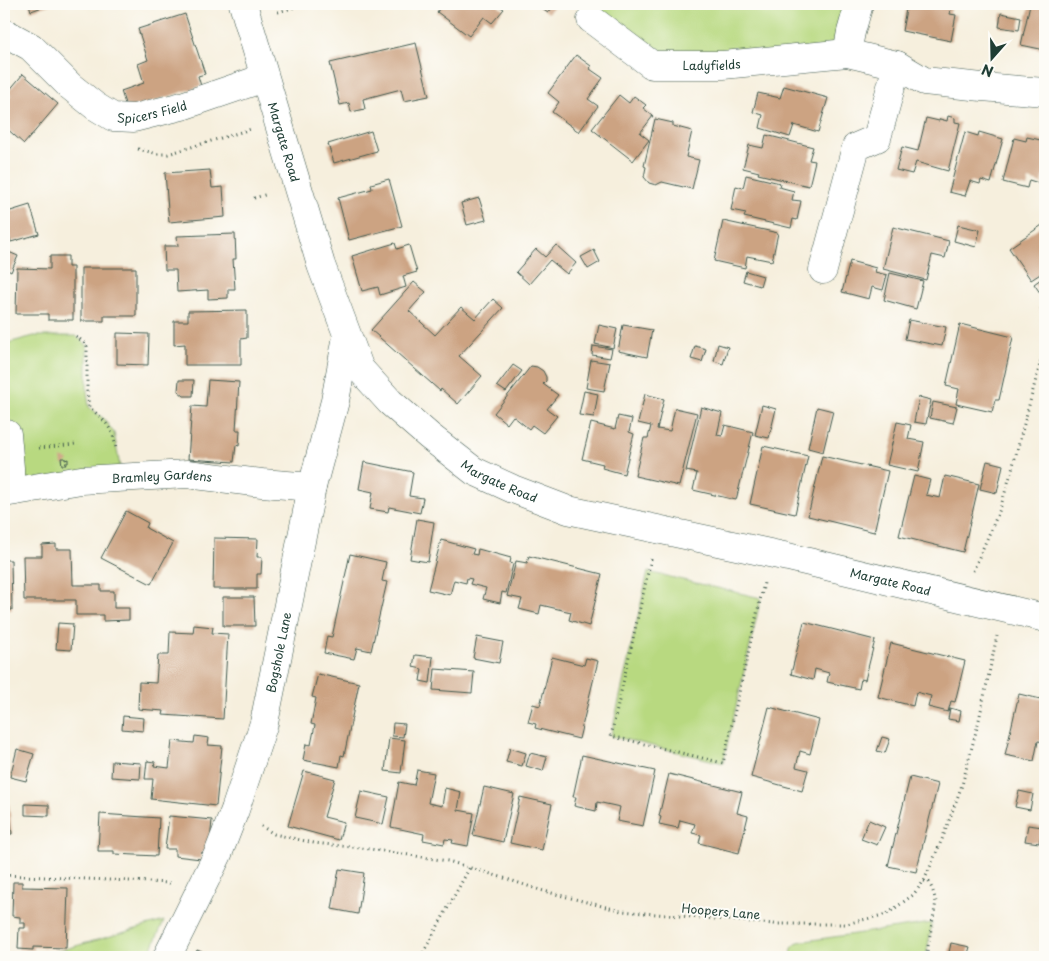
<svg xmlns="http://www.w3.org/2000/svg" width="1049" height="961" font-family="'Playpen Sans',sans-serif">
<rect width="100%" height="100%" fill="#fdfcf7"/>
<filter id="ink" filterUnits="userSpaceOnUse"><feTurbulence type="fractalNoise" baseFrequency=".02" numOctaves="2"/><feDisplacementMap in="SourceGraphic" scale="10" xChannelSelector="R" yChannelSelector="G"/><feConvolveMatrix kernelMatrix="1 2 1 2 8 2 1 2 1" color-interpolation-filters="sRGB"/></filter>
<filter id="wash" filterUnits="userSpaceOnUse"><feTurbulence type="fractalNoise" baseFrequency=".0096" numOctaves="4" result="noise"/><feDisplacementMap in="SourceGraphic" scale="20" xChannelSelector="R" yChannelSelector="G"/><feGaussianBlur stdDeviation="1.12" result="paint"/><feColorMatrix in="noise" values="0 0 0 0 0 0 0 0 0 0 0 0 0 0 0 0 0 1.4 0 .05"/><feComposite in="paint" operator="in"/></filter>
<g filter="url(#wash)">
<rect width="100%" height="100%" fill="#f6efdd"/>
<g fill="#b8d980" stroke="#6c8b5a">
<path d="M575,4H859L847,53L652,65L591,19Z"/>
<path d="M34,336H76L87,345V391L89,407L104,419L114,433L122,478L22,480L7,434L4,415V344Z"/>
<path d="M648,572L761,598L723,763L611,736Z"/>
<path d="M164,921L148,957H37Z"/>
<path d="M932,923L926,957H791L792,948L798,942Z"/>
</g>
<g id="blocks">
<g fill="#cca382">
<path d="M29,4H51L31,11Z"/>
<path d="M152,4H167L152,8Z"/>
<path d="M443,4H496L504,9L492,23L484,17L469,36L437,12Z"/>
<path d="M541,4H556L548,13L539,7Z"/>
<path d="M907,4H952L950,14L956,15L951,41L902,31Z"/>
<path d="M1030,4H1045V50L1021,45Z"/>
<path d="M1001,13L1021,17L1019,30L999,27Z"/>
<path d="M185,14L205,74L198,76L201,86L127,110L121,91L144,83L138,64L148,60L138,29Z"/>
<path d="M416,43L429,96L404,101L401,89L363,99L365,109L351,112L349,103L340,105L330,63Z"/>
<path d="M576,55L591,66L590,69L603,78L588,99L598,106L579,132L552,112L559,102L548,93Z"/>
<path d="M23,74L58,104L24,144L4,126V104L11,95L8,92Z"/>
<path d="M784,86L828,98L818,132L794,125L790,137L760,128L763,115L753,112L758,93L780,98Z"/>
<path d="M619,95L629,103L634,96L646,105L643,108L653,116L640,133L649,140L633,161L592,129Z"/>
<path d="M948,116L955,118V122L960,123L948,171L916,162L912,174L896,170L902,147L918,151L926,118L939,121L940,119L947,121Z"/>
<path d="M655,119L673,123V126L692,131L686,157L699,160L692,189L662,182L656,185L649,183L644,177L646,167L644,166Z"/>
<path d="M371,131L377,151L334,163L328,144Z"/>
<path d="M965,132L978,136L979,132L1003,139L991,183L981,180L980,184L970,181L965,196L949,192Z"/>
<path d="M766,135L813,147L809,160L815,161L809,186L758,174L759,172L743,168L749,145L763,148Z"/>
<path d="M1027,137L1045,141V172L1042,184L1029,180L1027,188L1003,182L1014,138L1026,141Z"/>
<path d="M210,170L212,188L223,187L225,217L169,222L165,173Z"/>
<path d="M746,175L780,183L779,187L794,191L792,200L801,201L797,220L793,219L791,228L744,217L746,213L731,210L736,186L743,188Z"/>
<path d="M389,179L402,226L349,240L338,198L372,189L371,184Z"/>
<path d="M479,198L486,220L467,225L461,203Z"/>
<path d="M30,205L39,234L11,242L4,219V213Z"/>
<path d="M723,221L778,233L772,261L747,256L745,268L714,261Z"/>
<path d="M1045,223V271L1031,280L1009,248Z"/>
<path d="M958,225L980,230L976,247L954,241Z"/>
<path d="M893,227L949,241L945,258L932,255L926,280L883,269Z"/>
<path d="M235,234L236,259H233L235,289H228V298L208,299V290L177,292L176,270H165L164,246H178L177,236Z"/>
<path d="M395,243L397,249L409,245L417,272L403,276L406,287L380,295L378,287L362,291L352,256Z"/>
<path d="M556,245L576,263L567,274L550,260L529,284L516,272L536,249L545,257Z"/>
<path d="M4,250L18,256L11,272L4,268Z"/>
<path d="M594,250L600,262L588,269L581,257Z"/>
<path d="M50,256H68V267H73V320H48V314H16L17,268L50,269Z"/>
<path d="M850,261L876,268L875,272L887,275L883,290L872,287L869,299L842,292Z"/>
<path d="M81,268H136V316H104V321H81Z"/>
<path d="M746,271L763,276L760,286L743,281Z"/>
<path d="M890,273L923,281L916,309L884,300Z"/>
<path d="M1045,276V300L1034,284Z"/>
<path d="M414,282L426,292L409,311L435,335L461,307L475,319L493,299L503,308L459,356L482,376L458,404L441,389L440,391L371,330Z"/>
<path d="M1045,304V316L1040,308Z"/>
<path d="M247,310V338L241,339V365H185V344L174,345V321H188V311Z"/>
<path d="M909,320L946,327L942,346L905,339Z"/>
<path d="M960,324L1013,337L999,400H995L992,412L956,404L959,389L946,386Z"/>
<path d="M599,325L617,329L613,348L595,344Z"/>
<path d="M623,325L652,330L647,357L618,351Z"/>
<path d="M117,333L149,334L148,365L117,364Z"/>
<path d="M718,344L728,347L723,364L714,361Z"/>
<path d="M593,346L612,349L610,358L592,355Z"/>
<path d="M695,346L706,349L702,362L691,359Z"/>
<path d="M591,360L610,363L604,391L586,388Z"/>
<path d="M513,365L522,371L506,392L497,386Z"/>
<path d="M531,366L537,367L543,371L546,377V381L543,384L558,395L547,409L557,416L543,433L532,425L529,429L513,416L507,424L494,413Z"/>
<path d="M179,380H194L193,396H184L178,391Z"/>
<path d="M208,380L239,382L236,430H240L239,446L236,445L234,462L188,459L192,406L206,407Z"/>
<path d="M584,391L598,394L594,417L579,415Z"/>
<path d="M645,394L664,399L657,429L670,431L675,408L697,413L679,486L635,476L644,438H648L651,426L638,423Z"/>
<path d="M919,397L931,400L926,424L914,422Z"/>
<path d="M933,402L957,407L953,423L930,418Z"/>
<path d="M762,405L776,409L769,438L755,435Z"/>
<path d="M701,407L722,413L717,435L722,436L725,425L753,432L736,500L693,490L697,473L686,471Z"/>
<path d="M817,407L833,411L823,452L808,448Z"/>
<path d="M618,416L632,419L629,432L634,434L624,474L602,468L603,464L582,459L591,423L615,429Z"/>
<path d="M897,422L911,425L908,439L924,442L918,472L887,465Z"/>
<path d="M763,446L808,456L795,514L750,504Z"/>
<path d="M822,456L888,471L874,532L808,516Z"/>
<path d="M61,458H65V460L68,459V463H65L66,465H62Z"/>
<path d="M987,461L1003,465L997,493L980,489Z"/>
<path d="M364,462L413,472L409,496L423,498L420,513L389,507L388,512L370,509L373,492L359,489Z"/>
<path d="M914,476L930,480L926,495L940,498L945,476L979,484L963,552L899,536Z"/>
<path d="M126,511L148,523L146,528L173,543L151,584L101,558Z"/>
<path d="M417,519L434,522L428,562L410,559Z"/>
<path d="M214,538L258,539L257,557H262L261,574H257V589H213Z"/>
<path d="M441,540L474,549L472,554L477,555L478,549L511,558L510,563L513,564L506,593L502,592L500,603L483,599L486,588L470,584L472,579L467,578L466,583L454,580L450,595L428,590Z"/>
<path d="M56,544V549H72L73,585H101V591H114V608H129V620L103,621V615H76V600H24L23,556H42V545Z"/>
<path d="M350,554L386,562L382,581L387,582L371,651L357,648L354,659L324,653L327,636L332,637Z"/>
<path d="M529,556L602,574L589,626L569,620L571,612L541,605L539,614L519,609L522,599L507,596L516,561L527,563Z"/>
<path d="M4,560H11L12,610H4Z"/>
<path d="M223,597H254L255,626H223Z"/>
<path d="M804,622L875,640L865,680L861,679L859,689L827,682L829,673L815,669L813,680L791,674Z"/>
<path d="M58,623L73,624L71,650L56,649Z"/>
<path d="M194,625L213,627L212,633L228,634L223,719L163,715L164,711L138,709L139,682L156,683L158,655H169L170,632L193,633Z"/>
<path d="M477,637L503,642L499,663L473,658Z"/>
<path d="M891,643L965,661L955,702L951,701L948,712L928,707L931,696L916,692L913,706L878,697Z"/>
<path d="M415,655L433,657L430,683L420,681L422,669L413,667Z"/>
<path d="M552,657L584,665L586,658L598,661L579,739L535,728L536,724L528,722L533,704L540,706Z"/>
<path d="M435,669L474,672L472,693L433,690Z"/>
<path d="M318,674L359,683L344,756L341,755L339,767L303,760L306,744L311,745L315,725L311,724L316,698L312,697Z"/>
<path d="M1019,694L1045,700V742L1038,741L1034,761L1005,755Z"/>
<path d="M769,707L819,720L810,754L800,751L796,767L808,770L802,791L751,777Z"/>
<path d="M950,708L961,711L959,721L948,719Z"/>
<path d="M123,716L144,718L143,731L122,729Z"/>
<path d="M393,723L405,724L403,737L392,736Z"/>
<path d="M195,736L209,738L208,745L222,746L216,806L151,799L153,779H145L147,761L155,762L154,766L169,768L172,741L194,743Z"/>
<path d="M882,737L890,739L885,753L877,751Z"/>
<path d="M389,738L405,740L401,773L385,771Z"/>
<path d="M510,748L526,753L522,766L506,762Z"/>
<path d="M17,749L34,754L26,781L10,777Z"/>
<path d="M530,753L547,757L543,771L526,766Z"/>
<path d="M582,755L655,771L643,826L617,821L620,807L597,802L596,811L574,806L576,797H573Z"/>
<path d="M112,761L141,763L140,779L111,777Z"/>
<path d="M417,770L434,773L428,803L442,806L445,788L461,792L458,810L474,813L468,846L452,843L453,840L445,839L444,844L423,840L424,834L391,827L399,782L414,785Z"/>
<path d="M304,771L335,779L324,817L344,822L339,840L288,826Z"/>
<path d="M669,774L742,792L737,813L748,816L739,853L699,843L701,835L692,833L695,824L680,820L678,828L659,824L661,817L659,816Z"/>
<path d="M910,777L938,784L916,872L888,866Z"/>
<path d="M484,787L514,794L503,842L473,835Z"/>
<path d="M361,791L389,797L383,824L355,818Z"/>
<path d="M1019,791L1033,794L1030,810L1015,807Z"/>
<path d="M520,797L552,804L542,850L510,843Z"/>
<path d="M4,804H9L12,834H4Z"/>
<path d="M25,804L49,805V816L25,815Z"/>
<path d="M100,814L159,818L157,856L114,854V851H98Z"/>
<path d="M169,816L212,820L209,852H202L201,859L175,856V849H165Z"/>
<path d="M869,820L885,827L877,845L861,839Z"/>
<path d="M1028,825L1043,827L1039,843L1025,841Z"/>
<path d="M339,869L364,873L358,914L332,909Z"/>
<path d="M13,882H22V887L68,888L66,948L33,947V950L18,949L19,928H25V923H20V917L12,916Z"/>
<path d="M951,943L970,947L967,957H948Z"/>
<path d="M197,950L214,957H195Z"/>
</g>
</g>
</g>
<g filter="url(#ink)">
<use href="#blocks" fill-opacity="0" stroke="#3f584d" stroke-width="1"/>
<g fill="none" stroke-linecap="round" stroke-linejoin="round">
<defs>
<g id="minor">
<path id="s1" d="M243,4L321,265L360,369L390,402L429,436L474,471L513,489L568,510L788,557L1045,618"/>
<path id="s2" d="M591,19L652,65H723L847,53L897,65L924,81L982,87L1045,92"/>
<path id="s3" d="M4,34L9,35L31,47L70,86L95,106L113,117L134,118L182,106L264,78"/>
<path d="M847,53L851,32L859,4"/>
<path d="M823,270L856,147L877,138L897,65"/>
<path d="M7,434L10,468V491"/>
<path id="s4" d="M4,493L81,480L187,474L262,483L312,487"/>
<path id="s5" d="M167,957L218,854L235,810L264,723L312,487L335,401L347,336"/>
</g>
</defs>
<use href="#minor" stroke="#3f584d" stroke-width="29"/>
<g stroke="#3f584d" stroke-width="3" stroke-dasharray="1 4" stroke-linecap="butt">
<path d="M278,12L306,4"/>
<path d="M138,149L158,154H168L251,129"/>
<path d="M254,198L268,194"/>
<path d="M76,336L87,345V391L89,407C105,421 112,426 116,448"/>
<path d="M39,448L76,444"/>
<path d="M651,559L611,736L723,763L764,583"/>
<path d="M973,571L1000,509L1011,473L1044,349"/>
<path d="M261,826L274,834L314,843L370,849L448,861L504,878L540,890L621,911L774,924H846L887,914L913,895L924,881L943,837L962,785L979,720L997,636"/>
<path d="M4,875L170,883"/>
<path d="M924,881L929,882L933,891L936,902L926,957"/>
<path d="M421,957L470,867"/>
</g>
<use href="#minor" stroke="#fff" stroke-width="28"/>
</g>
</g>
<g text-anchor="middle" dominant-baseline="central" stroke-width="4" stroke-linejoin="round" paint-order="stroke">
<g font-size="12" fill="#1f3d34" stroke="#fdfcf7">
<text stroke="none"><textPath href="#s2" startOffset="136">Ladyfields</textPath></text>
<text stroke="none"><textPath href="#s3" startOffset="178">Spicers Field</textPath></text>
<text stroke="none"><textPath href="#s1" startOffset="144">Margate Road</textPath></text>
<text stroke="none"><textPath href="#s4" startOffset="159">Bramley Gardens</textPath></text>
<text stroke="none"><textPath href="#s1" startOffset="564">Margate Road</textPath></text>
<text stroke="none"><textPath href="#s1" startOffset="969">Margate Road</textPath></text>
<text stroke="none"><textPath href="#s5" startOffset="326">Bogshole Lane</textPath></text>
<text transform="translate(721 911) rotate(5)">Hoopers Lane</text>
</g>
</g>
<rect width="1049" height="961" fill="none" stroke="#fdfcf7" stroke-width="20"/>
<g transform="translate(992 58) rotate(200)" stroke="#fdfcf7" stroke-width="4" paint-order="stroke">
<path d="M0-4L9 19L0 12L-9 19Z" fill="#1f3d34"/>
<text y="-8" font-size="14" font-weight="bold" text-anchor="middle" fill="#1f3d34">N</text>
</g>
</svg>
